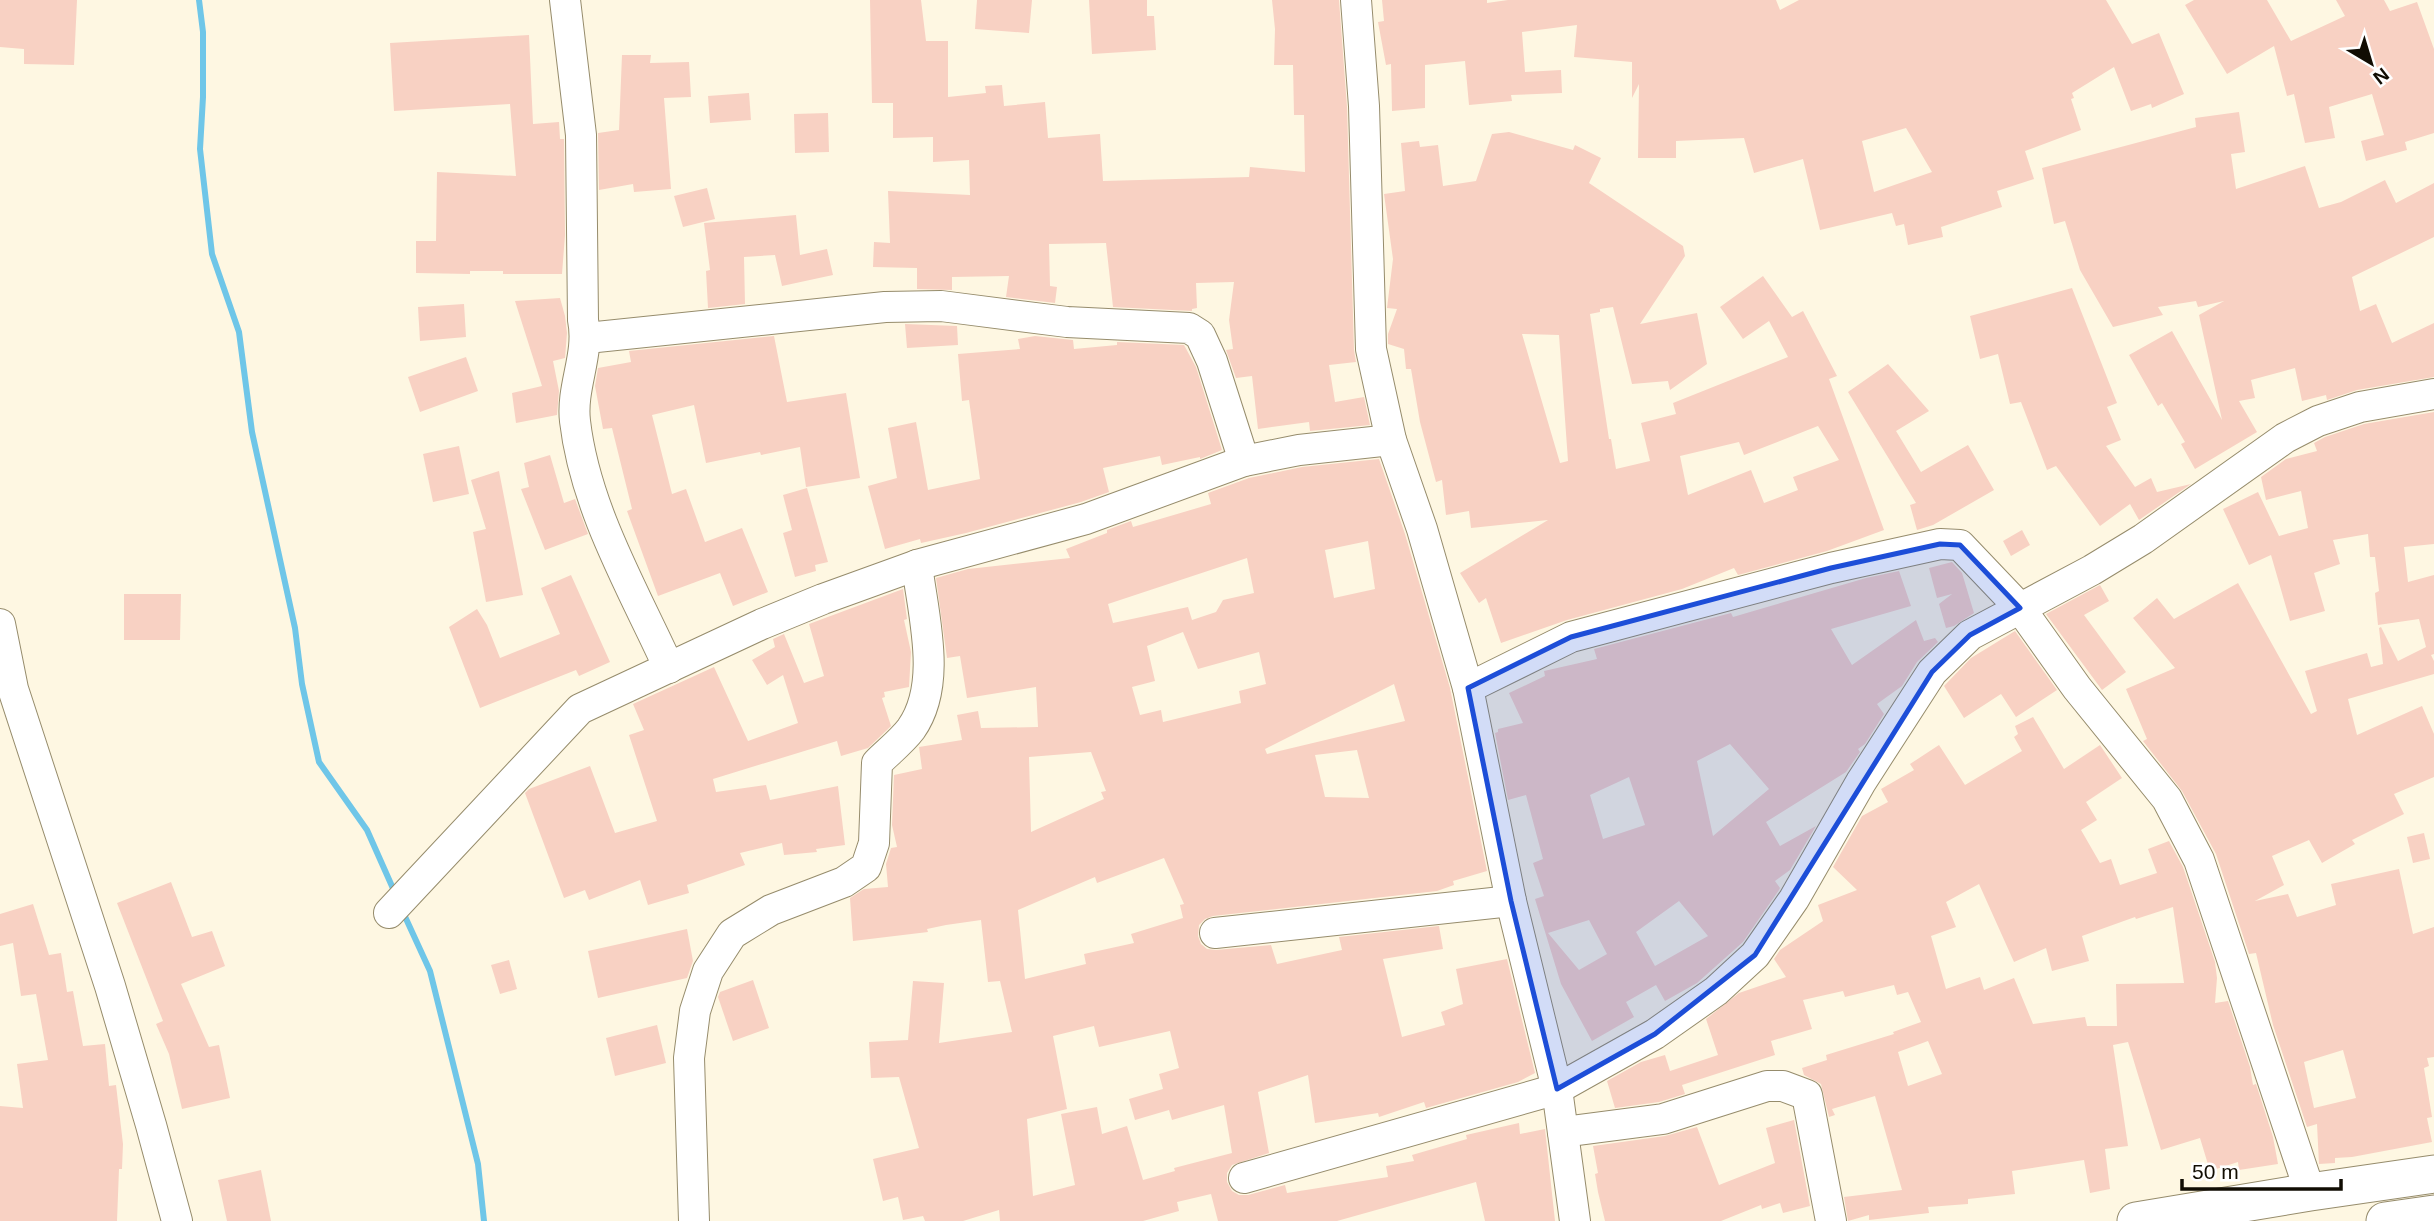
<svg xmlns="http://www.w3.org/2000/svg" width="2434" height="1221" font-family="Arial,sans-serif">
<rect width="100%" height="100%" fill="#fef7e2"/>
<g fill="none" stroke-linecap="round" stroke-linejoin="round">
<g stroke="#6fc6e8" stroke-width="6">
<path d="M199,0L203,32V97L200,149L212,254L239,332L252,432L295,628L302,684L319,762L367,830L395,893"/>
<path d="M402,910L430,971L478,1164L484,1221"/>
</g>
</g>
<g fill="#f8d1c3" fill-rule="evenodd">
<path d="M0,0H77L74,65L24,64V49L0,47Z"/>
<path d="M870,0H921L926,41H948V97L986,93L985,86L1002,85L1004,106L1045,102L1048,138L1100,134L1103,181L1249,177L1250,167L1305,172L1304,115H1294L1293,65H1274L1275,29L1272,0H1339L1347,107L1354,350L1356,362L1329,365L1335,402L1364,397L1370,425L1310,431L1309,422L1258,429L1252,376L1236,378L1226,350L1233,349L1229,320L1234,282L1196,283L1197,308L1192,309V311L1113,307L1106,243L1049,244L1050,286L1057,287L1055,303L1006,297L1009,276L952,277V290L917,289V268L873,267L874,242L890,243L888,191L970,195L969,160L933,162V137L893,138V103H872Z"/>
<path d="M977,0H1032L1029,33L975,29Z"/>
<path d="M1089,0H1147V16H1154L1156,50L1092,54Z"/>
<path d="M1382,0H1487V3L1508,0H1776L1780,10L1799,0H2106L2132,44L2159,33L2184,94L2152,108L2151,104L2131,111L2114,67L2072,93L2074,98L2071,99L2081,130L2025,151L2034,179L1997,191L2002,207L1941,227L1943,237L1908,245L1904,224L1896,226L1892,213L1820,230L1803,159L1754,173L1744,138L1676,141V158H1638L1639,84L1632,98V62L1574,57L1577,25L1522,32L1525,72L1561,70L1562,93L1511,95L1512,101L1469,105L1465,61L1425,65V108L1392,111L1391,64L1386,65L1378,22L1384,21ZM1906,128L1932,172L1874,192L1862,141Z"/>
<path d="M2194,0H2267L2291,41L2345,16L2336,0H2384L2390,11L2417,2L2434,49V133L2405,142L2407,150L2366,161L2361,141L2384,135L2372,94L2329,107L2335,138L2305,143L2294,94L2287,96L2274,46L2227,74L2185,5Z"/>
<path d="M529,35L533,124L559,122L560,139H564L565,235L562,274H503V271H470V274L416,273V241H436L437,172L516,176L510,104L394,111L390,43Z"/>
<path d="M622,55H651L650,63L689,62L691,97L664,98L671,189L634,192L633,184L599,190L598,133L619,130Z"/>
<path d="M749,93L751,120L710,123L708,96Z"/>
<path d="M2239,112L2245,152L2231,154L2236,189L2305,166L2319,208L2341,202L2385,180L2396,203L2434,183V237L2352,277L2360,311L2376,304L2392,343L2434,323V377L2357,390L2327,400L2326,395L2302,401L2295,368L2251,380L2255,398L2239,401L2257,432L2195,469L2181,444L2185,442L2162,403L2158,406L2129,355L2172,331L2222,420L2199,315L2224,301L2198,307L2196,301L2158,307L2163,315L2113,327L2080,270L2065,221L2054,224L2042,168L2196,127L2195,118Z"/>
<path d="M828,113L829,152L795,153L794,114Z"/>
<path d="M1509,132L1573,150L1575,145L1601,158L1589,183L1683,246L1685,256L1640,324L1697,313L1707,364L1670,390L1668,381L1632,384L1613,307L1600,309V312L1590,314L1609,439H1611L1616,469L1650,461L1641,423L1676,414L1673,403L1788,357L1769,321L1743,339L1720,307L1763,276L1792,317L1803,311L1837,376L1829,379L1884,530L1827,551L1738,575L1734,568L1682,589L1567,620L1501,643L1486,598L1479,603L1460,573L1548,520L1471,528L1469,511L1446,515L1442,480L1436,482L1420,422L1411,369H1406L1404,349L1388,344V334L1397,309L1387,308L1393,259L1384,194L1405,191L1401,143L1419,141L1420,147L1438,145L1443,186L1476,181L1492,134ZM1522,334L1559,335L1568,461L1560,463ZM1818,426L1839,460L1793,477L1798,490L1764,503L1751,470L1688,495L1680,456L1739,442L1744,455Z"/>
<path d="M707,188L715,219L683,227L674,196Z"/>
<path d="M796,215L800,255L827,249L833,275L782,286L775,255L744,257L745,304L708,308L706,271L710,270L704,223Z"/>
<path d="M2072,288L2117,403L2107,407L2121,440L2106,446L2135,487L2151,478L2157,492L2191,484L2139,520L2130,504L2100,526L2056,466L2047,470L2021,402L2010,404L1998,354L1980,359L1970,316Z"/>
<path d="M560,298L565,316L567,333L565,358L553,361L559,391L557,415L516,423L512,393L542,386L515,301Z"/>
<path d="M464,304L466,337L420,341L418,307Z"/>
<path d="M905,324L957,326L958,345L907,348Z"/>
<path d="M774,336L787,402L846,393L860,478L806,487L800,447L761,455L760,452L706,463L694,405L652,415L672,494L686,489L705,542L742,528L768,592L733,606L720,573L658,596L627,511L632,509L612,428L603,429L595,386L598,368L631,362L629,351Z"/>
<path d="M1035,336L1073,340L1074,349L1117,345V342L1184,345L1196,367L1222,450L1200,459V457L1162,465L1160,456L1103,468L1109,492L1081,502L966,533L921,543L920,539L885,549L868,486L897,478L888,428L916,422L928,490L980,479L969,400L962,401L958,354L1020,349L1018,339Z"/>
<path d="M466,357L478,391L420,412L408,377Z"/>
<path d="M1888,364L1929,411L1896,431L1921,472L1968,445L1994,490L1933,525L1917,530L1910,505L1916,503L1848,392Z"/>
<path d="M2434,412V544L2404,547L2408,582L2434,575V654L2431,655L2434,661V674L2348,699L2357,735L2422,706L2434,734V777L2394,794L2404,814L2352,840L2355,844L2322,863L2309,840L2272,856L2284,885L2255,901L2288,894L2297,917L2336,905L2331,884L2399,869L2413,934L2434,927V1057L2427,1058L2429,1066L2424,1068L2432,1117L2427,1118L2432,1142L2352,1157L2335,1158V1163L2319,1164L2317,1124L2307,1127L2273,1025L2256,953L2249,954L2216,854L2182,791L2143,741L2147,739L2126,689L2175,668L2133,618L2157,598L2174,619L2238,583L2311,714L2317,711L2305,671L2367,653L2371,667L2383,664L2379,628L2381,627L2398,661L2426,647L2419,619L2378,625L2375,593L2379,591L2375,557H2370L2368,534L2333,540L2340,564L2314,573L2325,611L2290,621L2271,555L2249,565L2223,509L2258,492L2279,536L2308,528L2301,491L2266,500L2261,477L2286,459L2317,451L2314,443L2325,437L2364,424ZM2343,1050L2356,1098L2314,1108L2304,1062Z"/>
<path d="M459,446L469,494L433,502L423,454Z"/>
<path d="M550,455L564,503L575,499L588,534L545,550L521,489L529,487L524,463Z"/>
<path d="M1379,459L1405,534L1450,688L1487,871L1453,881L1454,885L1437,891L1213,916L1205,919L1199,925L1198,936L1201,944L1207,949L1216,950L1271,945L1277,964L1342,950L1339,937L1439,926L1443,949L1383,959L1402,1037L1445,1025L1441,1012L1463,1004L1456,969L1507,959L1535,1073L1518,1082L1426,1108L1424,1102L1379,1117L1378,1113L1315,1123L1308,1075L1258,1092L1269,1153L1232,1165L1227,1173V1182L1232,1191L1239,1195H1248L1285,1185L1287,1193L1388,1177L1386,1166L1414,1161L1412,1155L1467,1139L1466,1135L1519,1123L1520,1134L1545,1129L1555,1221H1485L1476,1182L1337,1221H1218L1211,1194L1177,1202L1179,1211L1143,1221H1000L999,1210L963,1221H925L923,1216L903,1220L898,1197L883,1201L873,1159L919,1148L899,1077L871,1078L869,1042L908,1040L913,981L944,983L939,1043L1012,1032L1000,981L988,982L981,920L946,925L927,929L928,932L853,941L850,898L864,889L888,887L886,864L891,848L897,847L892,825L894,775L922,769L919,747L962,740L957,715L978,711L981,728L1038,727L1036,687L967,698L960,656L947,658L936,578L968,569L1070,558L1066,549L1107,533V530L1131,521L1133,527L1211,504L1208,493L1249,478L1302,467ZM1368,541L1375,589L1334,598L1325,550ZM1247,558L1254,593L1223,600L1216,612L1192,620L1188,607L1113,623L1108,604ZM1183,632L1198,669L1259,652L1266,684L1239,691L1241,703L1163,722L1161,710L1140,715L1132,687L1155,681L1147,646ZM1394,684L1405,721L1267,754L1265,749ZM1357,750L1369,798L1325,797L1315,755ZM1091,752L1106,791L1101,792L1104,799L1031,832L1029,757ZM1164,858L1184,904L1180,905L1183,918L1131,934L1134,943L1084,954L1086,964L1025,979L1018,910L1095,877L1097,883ZM1094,1026L1099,1047L1170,1031L1179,1068L1159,1074L1163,1089L1129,1099L1135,1120L1169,1110L1172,1120L1224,1105L1232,1153L1174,1168L1175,1171L1143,1180L1127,1126L1102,1134L1097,1107L1061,1114L1075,1185L1033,1196L1027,1119L1067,1109L1053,1036Z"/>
<path d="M499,471L523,595L486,602L473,532L486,529L471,480Z"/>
<path d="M807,488L828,562L815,565L816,571L795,577L783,533L792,530L783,495Z"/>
<path d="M2022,530L2030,545L2011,556L2003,541Z"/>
<path d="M1952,562L1962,573L1974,613L1954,626L1946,628L1939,604L1952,594L1937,598L1929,568Z"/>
<path d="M1899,571L1911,606L1831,629L1852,665L1916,620L1924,641L1935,638L1938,642L1917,662L1902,686L1877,704L1884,714L1865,744L1858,749L1860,752L1846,772L1766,822L1780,846L1816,826L1790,870L1775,881L1780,888L1779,890L1743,942L1697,983L1665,1001L1656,985L1626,1002L1634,1017L1592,1041L1561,984L1535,899L1544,896L1533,863L1543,859L1526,795L1508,800L1495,733L1498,732V729L1523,723L1509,693L1545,676L1544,671L1597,659L1594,649L1731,613L1733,617L1866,578ZM1730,744L1769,789L1713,836L1697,761ZM1629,777L1645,825L1603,839L1590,795ZM1679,901L1708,936L1655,966L1636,932ZM1589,920L1607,954L1579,970L1548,933Z"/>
<path d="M571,575L610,662L579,676L576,670L480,708L449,627L477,609L487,625L500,658L560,634L541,588Z"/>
<path d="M2100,585L2109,601L2084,615L2126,672L2102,690L2046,614Z"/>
<path d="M903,589L907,619L904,620L911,652L909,687L884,692L885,697L882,698L891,726L887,730L868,748L841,756L837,741L713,779L716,792L766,785L770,800L838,786L845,845L816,849L817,852L784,855L782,843L740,853L745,865L687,885L689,893L648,905L640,880L589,900L585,890L564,898L525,793L529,789L590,766L615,833L657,821L629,735L644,730L633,704L714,667L748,741L798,723L783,675L767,685L752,660L775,647L773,639L784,634L804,683L824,676L809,624Z"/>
<path d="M124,594H181L180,640H124Z"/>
<path d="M2015,631L2057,690L2016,717L2001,694L1964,718L1944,686L1971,658Z"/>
<path d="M2033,717L2064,769L2100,745L2122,778L2086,802L2097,820L2081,830L2100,863L2111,859L2120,885L2157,873L2148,849L2169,841L2183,867L2215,962L2217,978L2215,1003L2228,1001L2250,1067L2253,1085L2256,1084L2273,1137L2278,1164L2239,1170L2238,1162L2210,1171L2200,1138L2161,1150L2128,1042L2113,1045L2128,1146L2105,1149L2110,1189L2090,1193L2084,1160L2012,1171L2015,1194L1968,1199V1204L1928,1207L1929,1213L1869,1220V1215L1848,1221L1844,1197L1902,1190L1875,1096L1832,1109L1835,1115L1829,1117L1821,1084L1804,1075L1802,1068L1827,1060L1826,1055L1894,1034L1893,1032L1921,1022L1908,992L1897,995L1894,985L1845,997L1843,991L1803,1000L1812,1029L1771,1041L1775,1055L1682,1085L1685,1094L1659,1102L1615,1108L1607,1081L1641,1062L1665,1055L1670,1071L1718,1055L1706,1019L1739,993L1786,977L1774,959L1780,950L1823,921L1818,905L1857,890L1833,867L1862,816L1888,802L1881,789L1914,770L1910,764L1939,745L1965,785L2022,751L2014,737L2018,734L2015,726ZM1979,884L2014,962L2046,948L2052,971L2089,961L2082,936L2135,917L2136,919L2173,907L2184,983L2116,984L2117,1026H2087L2085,1017L2033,1024L2014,978L1984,990L1980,977L1946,989L1931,936L1956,927L1946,902ZM1928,1041L1942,1074L1908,1086L1898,1052Z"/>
<path d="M2424,833L2430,859L2413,863L2407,837Z"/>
<path d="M171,882L192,937L212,931L225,966L181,984L209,1047L219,1045L230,1098L182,1109L169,1054L156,1024L163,1021L117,903Z"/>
<path d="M33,904L49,955L61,953L67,992L73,991L83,1046L105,1044L109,1086L116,1085L123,1144L122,1169H119L117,1221H0V1106L23,1108L17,1064L48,1060L36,994L21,996L13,943L0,946V914Z"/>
<path d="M687,929L693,961L687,978L598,998L588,951Z"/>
<path d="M509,960L517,989L500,994L491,965Z"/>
<path d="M753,980L769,1028L733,1041L718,997L720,992Z"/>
<path d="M657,1025L666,1063L615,1076L606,1038Z"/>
<path d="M1794,1120L1810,1206L1783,1213L1780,1203L1762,1209L1761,1205L1721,1221H1605L1598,1192L1595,1174L1598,1173L1593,1146L1665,1136L1697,1127L1719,1185L1775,1163L1766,1128Z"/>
<path d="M261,1170L271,1221H227L218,1180Z"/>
</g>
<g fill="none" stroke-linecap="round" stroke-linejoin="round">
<defs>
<g id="minor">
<path d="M565,0L581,135L583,320C590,354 571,387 575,421C585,508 633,589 669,668"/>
<path d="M1356,0L1364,106L1371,349L1391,440L1422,529L1468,688L1511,901L1557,1089L1575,1221"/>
<path d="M587,338L885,307L941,306L1067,322L1189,328L1200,335L1212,361L1244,461"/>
<path d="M0,624L13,689L110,986L151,1125L177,1221"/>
<path d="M1468,688L1571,637L1831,568L1940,544L1960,545L2020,608L2077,688L2167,799L2199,860L2310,1192"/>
<path d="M389,913L580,709L762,624L823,599L917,565L1086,519L1244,461L1299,450L1391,440"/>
<path d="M1215,933L1511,901"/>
<path d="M1563,1132L1663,1119L1767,1086H1783L1807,1095L1831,1221"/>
<path d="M1244,1178L1557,1089L1655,1034L1716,991L1755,955L1794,899L1861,782L1932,672L1970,635L2092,570L2143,539L2285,438L2318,421L2360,407L2434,394"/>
<path d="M694,1221L689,1058L695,1011L708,971L732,934L771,910L844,882L866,867L874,843L877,763C888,752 902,741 911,729C943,684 923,615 917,565"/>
</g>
<g id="major">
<path d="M2136,1221L2310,1192L2434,1174"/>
<path d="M2385,1221L2434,1214"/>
</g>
</defs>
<use href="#minor" stroke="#968c6c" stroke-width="32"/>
<use href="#major" stroke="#968c6c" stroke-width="39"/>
<use href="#minor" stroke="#fff" stroke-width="30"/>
<use href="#major" stroke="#fff" stroke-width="37"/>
</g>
<path fill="#1d4ed8" fill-opacity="0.2" stroke="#1d4ed8" stroke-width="5" stroke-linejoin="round" d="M1940,544L1960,545L2020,608L1970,635L1932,672L1755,955L1655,1034L1557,1089L1511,901L1468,688L1571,637L1831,568Z"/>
<g transform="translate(2371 63) rotate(142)" stroke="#ffffff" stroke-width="5" paint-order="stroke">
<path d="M0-5L12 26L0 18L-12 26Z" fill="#110d03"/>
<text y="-10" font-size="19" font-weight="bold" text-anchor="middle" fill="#110d03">N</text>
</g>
<path d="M2182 1179v10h159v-10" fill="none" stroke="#110d03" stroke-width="3.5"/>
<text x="2192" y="1179" font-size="21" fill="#110d03" stroke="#ffffff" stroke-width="5" paint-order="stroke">50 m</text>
</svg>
